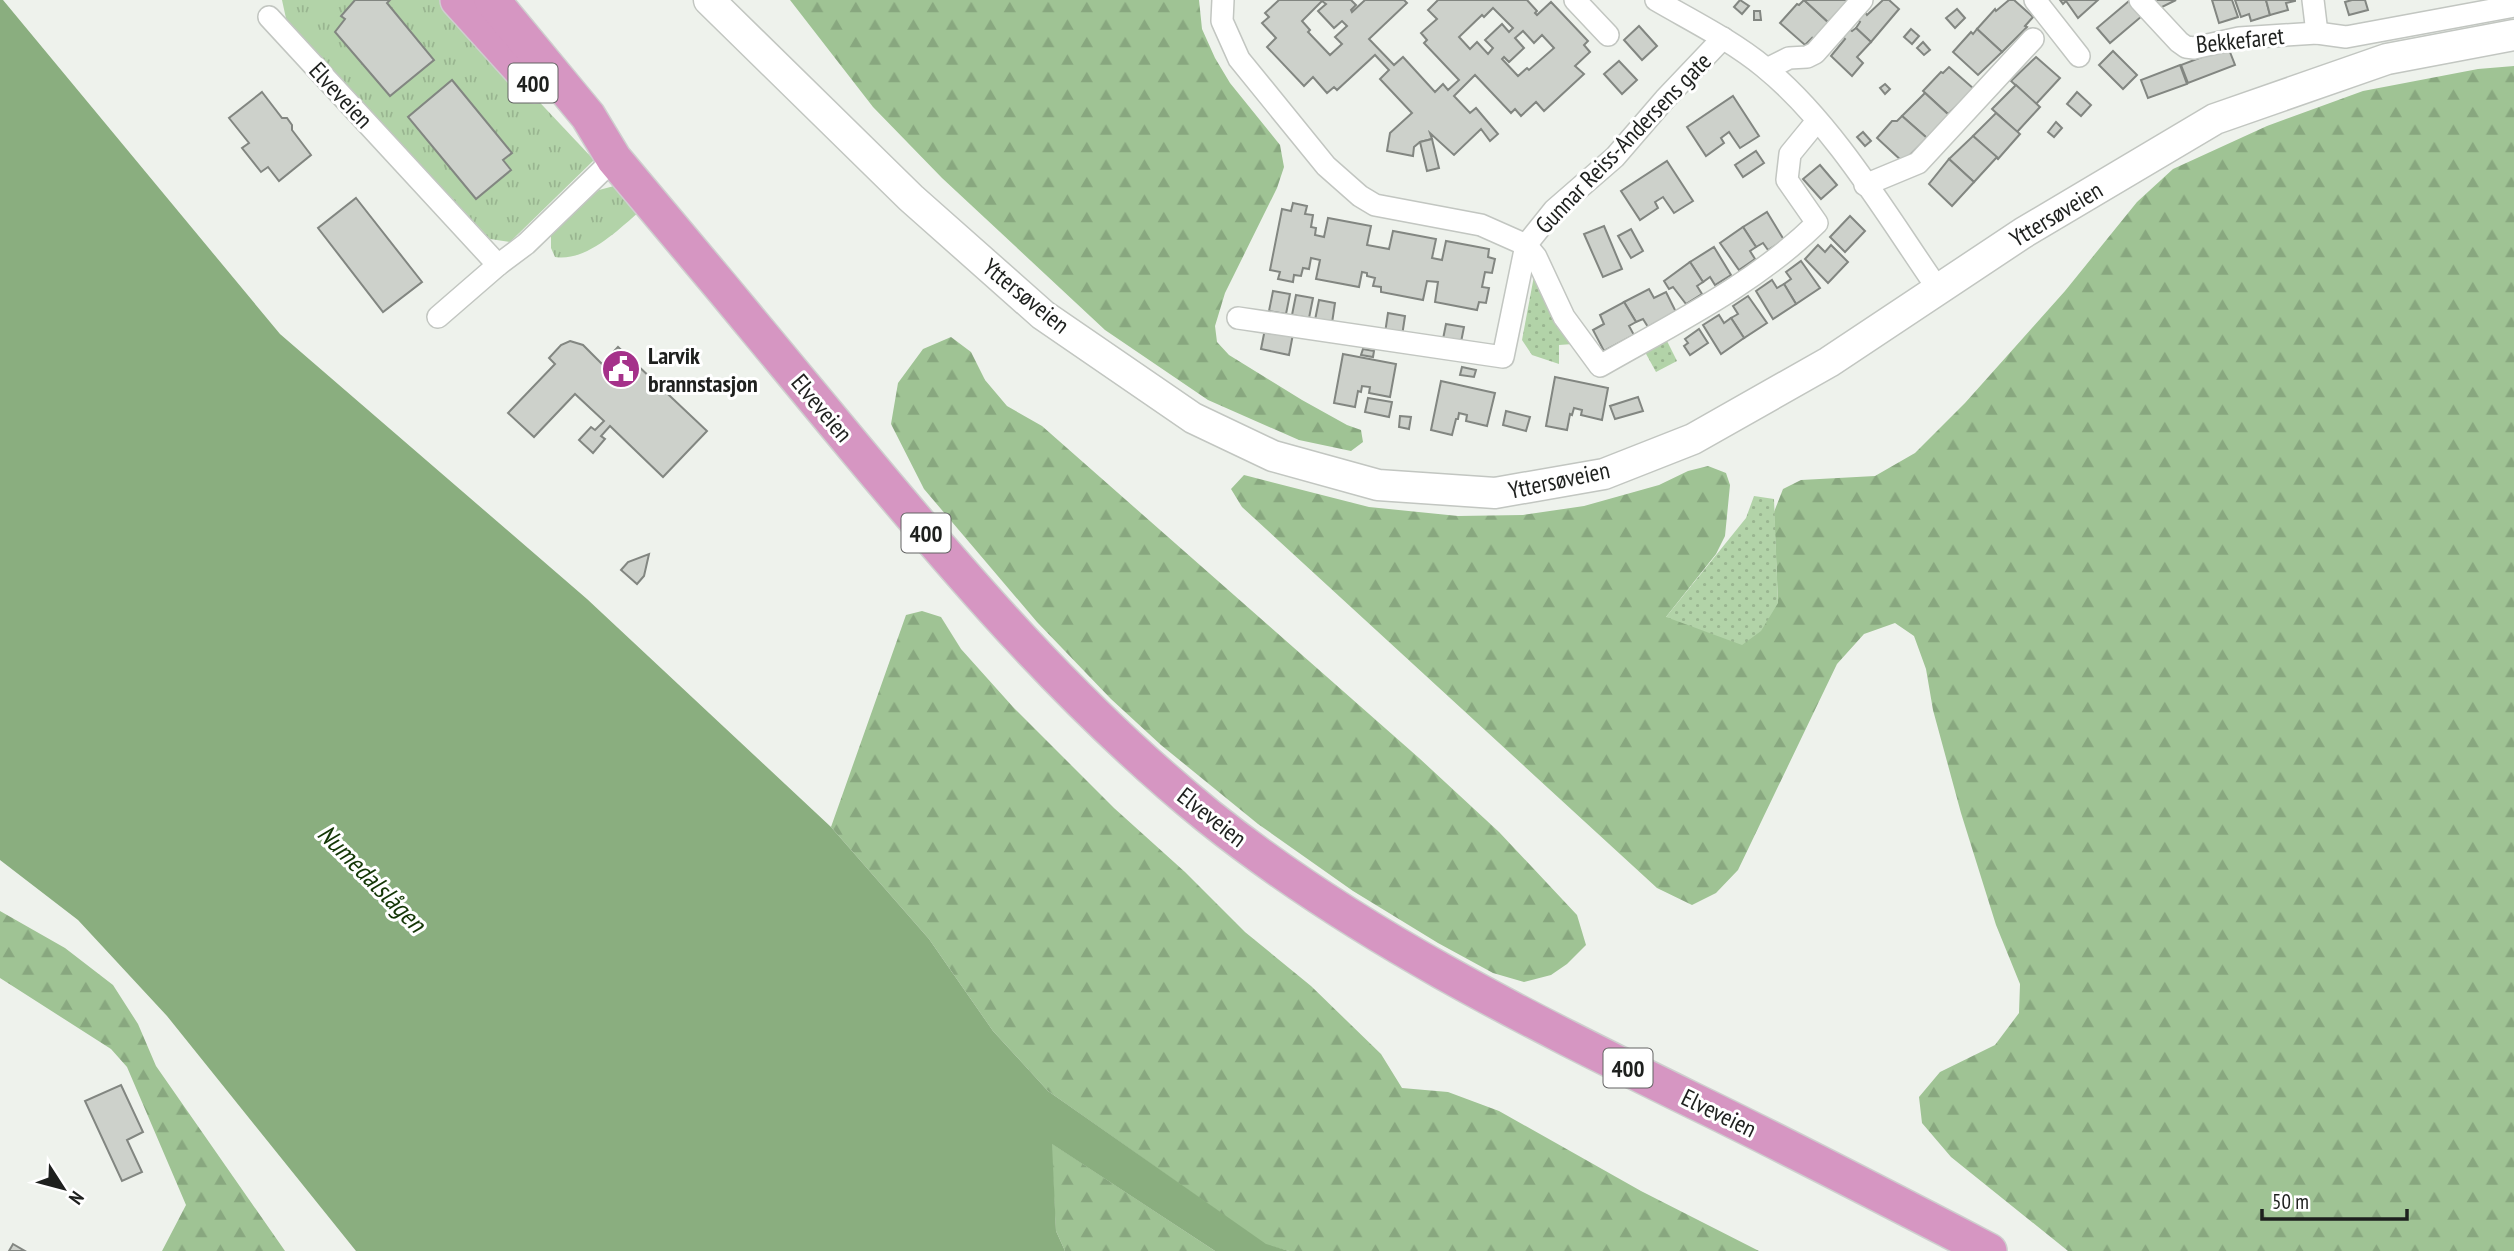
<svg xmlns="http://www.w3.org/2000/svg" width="2514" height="1251" font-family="'PT Sans Narrow',sans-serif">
<defs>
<pattern id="grass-tufts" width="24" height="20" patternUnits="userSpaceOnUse" patternTransform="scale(1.75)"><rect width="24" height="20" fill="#b2d3a8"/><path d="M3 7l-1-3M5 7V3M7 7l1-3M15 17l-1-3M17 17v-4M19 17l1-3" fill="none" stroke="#99b590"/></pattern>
<pattern id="forest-firs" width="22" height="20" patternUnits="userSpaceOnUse" patternTransform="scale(1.75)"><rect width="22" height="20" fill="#9fc394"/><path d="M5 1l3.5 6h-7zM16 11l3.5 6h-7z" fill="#88a77f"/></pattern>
<pattern id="park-dots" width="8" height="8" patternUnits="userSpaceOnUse" patternTransform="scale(1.75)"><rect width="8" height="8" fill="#b2d3a8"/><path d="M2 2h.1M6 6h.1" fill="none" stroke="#99b590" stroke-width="1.8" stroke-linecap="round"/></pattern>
</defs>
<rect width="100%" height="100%" fill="#eef2ec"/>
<g fill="url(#grass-tufts)">
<path d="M282,0H443L594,160L510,242L490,239L287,23Z"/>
<path d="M614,186L639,212C618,230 586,262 555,257L551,248V231L599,190Z"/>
</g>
<g fill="url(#forest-firs)">
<path d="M790,0H1199L1202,29L1215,58L1230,83L1280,145L1284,167L1277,188L1225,293L1215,326L1217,342L1229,355L1302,400L1347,425L1361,430L1363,442L1351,451L1299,440L1208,400L1105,330L942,178L873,107Z"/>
<path d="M2514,66V1251H2068L1951,1157L1922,1123L1919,1097L1940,1072L1995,1045L2019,1013L2020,984L1996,925L1961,813L1933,710L1926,669L1914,636L1895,623L1864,634L1837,664L1738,870L1716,893L1692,905L1657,888L1242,507L1231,489L1244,475L1369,507L1458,516L1523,515L1584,506L1659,485L1688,471L1708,466L1726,473L1730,485L1725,536L1716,554L1666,617L1778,603L1774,512L1783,489L1801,480L1875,476L1915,453L1965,403L2065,291L2137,202L2173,169L2267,126L2363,91L2478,69Z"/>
<path d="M951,337L971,352L985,380L1007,406L1042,426L1419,758L1499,832L1577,915L1586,945L1567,964L1551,975L1524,982L1493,973L1438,943L1353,891L1258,824L1161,745L1111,699L1037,622L924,489L891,424L898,383L923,349Z"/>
<path d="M922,611L941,617L961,649L1013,707L1114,808L1185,872L1245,932L1311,986L1381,1054L1402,1088L1448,1092L1499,1111L1641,1191L1759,1251H1289L1266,1245L1048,1091L993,1031L929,939L831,827L906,615Z"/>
<path d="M0,911L65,948L113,985L138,1024L156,1066L285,1251H162L186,1205L127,1067L111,1049L0,978Z"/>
<path d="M1051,1143L1215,1251H1065L1056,1231Z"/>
</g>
<g fill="url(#park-dots)">
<path d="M1534,276L1573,344L1559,345V364L1532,355L1522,340Z"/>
<path d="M1667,341L1677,361L1656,372L1645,352Z"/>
<path d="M1754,496L1774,499L1778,603L1761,631L1742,645L1666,617L1746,518Z"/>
</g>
<path fill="#8aae7f" d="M0,0H3L280,334L587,599L831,827L929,939L993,1031L1048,1091L1266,1244L1289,1251H1215L1052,1144L1056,1231L1065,1251H356L167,1016L78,920L0,860Z"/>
<g fill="#cdd1cb" stroke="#828681" stroke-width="2" fill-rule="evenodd">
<path d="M355,0H390L387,3L434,60L390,96L335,32L345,19L341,16Z"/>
<path d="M1279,0H1351L1356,5L1351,10L1352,12L1365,0H1404L1407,3L1369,39L1394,65L1403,57L1435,92L1443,84L1448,90L1459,80L1424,43L1427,40L1421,33L1437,19L1428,10L1438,0H1527L1537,11L1535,13L1537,15L1551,2L1588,41L1584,45L1590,52L1575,66L1584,74L1544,111L1536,102L1521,116L1515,109L1511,113L1475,75L1454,96L1470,113L1476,108L1498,134L1490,141L1481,129L1454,155L1430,133L1432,139L1420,142L1414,147L1413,156L1387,151L1390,133L1412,113L1380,79L1389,70L1375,55L1337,90L1334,87L1327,93L1313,77L1304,86L1267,47L1276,38L1262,23L1269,17L1265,13ZM1322,1L1326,4L1318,11L1334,28L1342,21L1347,26L1335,37L1342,44L1330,55L1308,32L1310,30L1302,21ZM1493,8L1513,28L1509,32L1502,24L1485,40L1493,48L1488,54L1477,42L1470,49L1459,37L1482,15L1484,17ZM1523,31L1534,43L1542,35L1554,48L1529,70L1527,68L1518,76L1502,59L1504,57L1509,62L1524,48L1515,38Z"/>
<path d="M1740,0L1749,6L1742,14L1734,7Z"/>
<path d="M1804,0L1829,23L1813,40L1812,38L1805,45L1780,23L1797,4L1799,5Z"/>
<path d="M1804,0H1850L1828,22Z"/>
<path d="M1883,0H1889L1899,9L1871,42L1856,28L1860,22L1858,20L1865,12L1867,15Z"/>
<path d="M2009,0H2014L2033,17L2025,26L2027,27L2002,52L1977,29L1995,9L1996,11Z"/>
<path d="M2060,0H2098L2078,18L2066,1L2063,4Z"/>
<path d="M2151,0H2176L2156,10Z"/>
<path d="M2212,0H2232L2238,17L2219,23Z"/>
<path d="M2235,0H2266L2270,15L2251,21L2249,14L2241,17Z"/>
<path d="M2266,0H2295V1L2286,3L2288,10L2270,15Z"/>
<path d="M2352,0H2365L2368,10L2349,15L2345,2Z"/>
<path d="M2129,1L2142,16L2110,43L2097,28Z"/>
<path d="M1957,9L1965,18L1955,28L1946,18Z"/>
<path d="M1754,11H1760L1761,20H1754Z"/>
<path d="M1639,26L1657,46L1642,60L1624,40Z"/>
<path d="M1856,28L1871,42L1857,57L1863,63L1852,76L1831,56L1845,39L1843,37L1849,29L1852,31Z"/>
<path d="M1911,29L1919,36L1912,44L1904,37Z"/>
<path d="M1977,29L2002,52L1978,75L1953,52L1971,32L1973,34Z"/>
<path d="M1923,42L1930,50L1924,55L1917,48Z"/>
<path d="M2228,47L2235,65L2188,83L2181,65Z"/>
<path d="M2113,51L2137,75L2123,89L2099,65Z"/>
<path d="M2036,57L2060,78L2036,104L2011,81Z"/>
<path d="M1619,61L1637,80L1622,94L1604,74Z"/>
<path d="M2180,65L2187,84L2148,98L2141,80Z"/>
<path d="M1949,67L1974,89L1948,114L1923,91L1941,72L1943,73Z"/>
<path d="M452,80L512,153L503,160L511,170L476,199L408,117Z"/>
<path d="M1885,84L1890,89L1885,94L1880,88Z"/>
<path d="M2016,85L2040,107L2017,132L1992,109Z"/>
<path d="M262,92L282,118H287L292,125V130L311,155L279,181L268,167L261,172L242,148L249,143L229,118Z"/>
<path d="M2077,92L2091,105L2081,116L2067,104Z"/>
<path d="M1925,93L1950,116L1927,138L1902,116Z"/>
<path d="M1733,96L1759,136L1740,148L1729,132L1721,138L1724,143L1706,156L1687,127Z"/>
<path d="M1996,113L2020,134L1998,159L1973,136Z"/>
<path d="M1902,116L1927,138L1903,162L1877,138L1892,121H1897Z"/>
<path d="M2056,122L2062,128L2054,137L2048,132Z"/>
<path d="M1863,132L1871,141L1865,146L1857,137Z"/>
<path d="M1973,136L1997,157L1974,182L1949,159Z"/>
<path d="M1432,139L1439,168L1427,171L1420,142Z"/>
<path d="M1756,151L1764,163L1743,177L1735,165Z"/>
<path d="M1949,159L1974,182L1952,206L1929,184Z"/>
<path d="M1667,161L1693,201L1674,213L1663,197L1655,202L1658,208L1640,220L1621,191Z"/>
<path d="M1820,165L1837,185L1821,199L1803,179Z"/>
<path d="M356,198L422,282L383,312L318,228Z"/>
<path d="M1293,203L1307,206L1305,214L1313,215L1311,227L1316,228L1315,235L1324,237L1328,218L1371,226L1367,245L1389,249L1393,231L1436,239L1432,258L1442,260L1446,241L1489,249L1488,257L1495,259L1492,273L1485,272L1482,287L1489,288L1486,303L1479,302L1477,310L1435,302L1438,282L1427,281L1423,300L1381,292V287L1373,286L1375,278L1367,276V273L1362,272L1359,287L1316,279L1320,260L1311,258L1309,269L1303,268L1301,276L1294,275L1293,282L1278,279L1280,272L1270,270L1282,209L1291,211Z"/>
<path d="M1767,212L1784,240L1768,250L1763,243L1756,247L1743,227Z"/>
<path d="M1850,216L1865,231L1845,252L1830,237Z"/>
<path d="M1604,226L1622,269L1603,277L1584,234Z"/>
<path d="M1743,227L1756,247L1750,251L1755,259L1739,270L1720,243Z"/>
<path d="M1631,229L1643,251L1631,258L1618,236Z"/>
<path d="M1818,245L1825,252L1831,245L1848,262L1828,283L1805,259Z"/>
<path d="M1714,247L1731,275L1715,285L1710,277L1703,282L1690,262Z"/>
<path d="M1801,261L1820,288L1796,304L1784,284L1791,279L1786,272Z"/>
<path d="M1690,262L1703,282L1697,286L1702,294L1686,304L1673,287L1669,289L1664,281Z"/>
<path d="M1772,280L1777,288L1784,284L1796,304L1773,319L1756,291Z"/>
<path d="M1649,289L1654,298L1666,292L1676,312L1648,327L1643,319L1636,322L1624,302Z"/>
<path d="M1273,291L1290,294L1286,314L1269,311Z"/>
<path d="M1296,295L1313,298L1309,318L1292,315Z"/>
<path d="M1748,296L1767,323L1744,338L1731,318L1738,314L1733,306Z"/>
<path d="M1319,300L1335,303L1332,323L1315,320Z"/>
<path d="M1624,302L1636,322L1629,326L1634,335L1604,351L1593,330L1604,324L1600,315Z"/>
<path d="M1388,313L1405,316L1402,336L1385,333Z"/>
<path d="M1719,315L1724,323L1731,318L1744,338L1721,354L1703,325Z"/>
<path d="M1446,324L1464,327L1460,347L1442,344Z"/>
<path d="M1265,329L1293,334L1289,355L1261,349Z"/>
<path d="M1699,329L1708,343L1690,355L1684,346L1688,343L1685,339Z"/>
<path d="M570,341L583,345L602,364L618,347L707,431L663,477L610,426L601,436L605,439L593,453L579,440L591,427L595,430L604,421L575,394L534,437L508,413L555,364L549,358L561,345Z"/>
<path d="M1363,349L1374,351L1373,357L1361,355Z"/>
<path d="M1343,354L1396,364L1390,397L1369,393L1370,387L1362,386L1361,392L1358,391L1355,407L1334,403Z"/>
<path d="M1462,367L1476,370L1474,377L1460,375Z"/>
<path d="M1555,377L1608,388L1602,420L1581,415L1582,410L1574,408L1572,415L1570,414L1567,430L1546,426Z"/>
<path d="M1441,381L1495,393L1487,426L1466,421L1467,415L1459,413L1458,419H1456L1452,435L1431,430Z"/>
<path d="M1638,397L1643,411L1615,419L1610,406Z"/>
<path d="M1368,398L1392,402L1389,417L1365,412Z"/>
<path d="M1506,411L1530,417L1526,431L1503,425Z"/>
<path d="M1400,416L1411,417L1409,429L1399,427Z"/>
<path d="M649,554L644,576L637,584L621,570L628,562Z"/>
<path d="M121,1085L143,1132L127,1140L142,1172L122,1181L85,1101Z"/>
<path d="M13,1244L25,1251H9Z"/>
</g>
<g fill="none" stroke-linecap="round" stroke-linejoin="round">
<defs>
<g id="minor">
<path d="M1223,0L1222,21L1239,59L1326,166L1360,196L1375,205L1481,225L1526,245L1536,257L1564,317L1600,366C1675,323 1755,284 1817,223L1787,180L1790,154L1817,121"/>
<path d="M1575,0L1608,35"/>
<path d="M1656,0C1692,21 1731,40 1764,67C1833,123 1888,217 1938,289"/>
<path d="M2035,0L2079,56"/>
<path d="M2140,0L2179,42L2186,47L2194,48L2239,38L2317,33L2346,37L2514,6"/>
<path d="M2313,0L2317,33"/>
<path d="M269,17L498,265L526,244L614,159"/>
<path d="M1767,69L1789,58L1807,57L1815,53L1862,0"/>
<path d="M1865,185L1918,163L2033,39"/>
<path d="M438,317L498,265"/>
<path d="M1238,318L1503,357L1526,245L1554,210L1615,157L1665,99L1723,38"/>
</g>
<path id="secondary" d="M709,0L911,198L1043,315L1193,418L1273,456L1378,485L1495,493L1604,474L1693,439L1829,362L2023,233L2215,119L2387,59L2514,35"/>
<g id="trunk">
<path d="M458,0L535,85"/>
<path d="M492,0L588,116L614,159C695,255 775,351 855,448C964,579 1075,708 1208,816C1355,934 1525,1018 1694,1101C1793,1149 1891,1200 1989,1251"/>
</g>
</defs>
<use href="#minor" stroke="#c2c6c1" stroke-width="24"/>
<use href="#secondary" stroke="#c2c6c1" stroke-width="33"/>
<use href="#trunk" stroke="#cecece" stroke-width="38"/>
<use href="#minor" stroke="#fff" stroke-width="21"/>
<use href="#secondary" stroke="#fff" stroke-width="30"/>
<use href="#trunk" stroke="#d696c2" stroke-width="35"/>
</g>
<defs>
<symbol id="civic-disc" viewBox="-11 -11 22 22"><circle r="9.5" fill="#a5318a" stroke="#fff"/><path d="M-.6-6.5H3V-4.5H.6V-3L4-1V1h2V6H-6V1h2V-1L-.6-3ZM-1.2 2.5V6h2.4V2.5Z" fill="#fff"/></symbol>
</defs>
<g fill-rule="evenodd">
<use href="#civic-disc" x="599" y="347" width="44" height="44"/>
</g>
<g text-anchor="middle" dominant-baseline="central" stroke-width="6" stroke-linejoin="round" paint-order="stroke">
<g fill="#fff" stroke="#626362" stroke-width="2">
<rect x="508.5" y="63.5" width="49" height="39" rx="5"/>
<rect x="901.5" y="513.5" width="49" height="39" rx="5"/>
<rect x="1603.5" y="1048.5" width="49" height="39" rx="5"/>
</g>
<g font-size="23" font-weight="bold" fill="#1e201e">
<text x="533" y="83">400</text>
<text x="926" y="533">400</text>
<text x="1628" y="1068">400</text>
</g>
<g font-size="24" fill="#1e201e" stroke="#fff">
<text transform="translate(2240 40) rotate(-6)">Bekkefaret</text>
<text transform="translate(341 95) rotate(47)">Elveveien</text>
<text transform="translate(1623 143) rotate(-46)">Gunnar Reiss-Andersens gate</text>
<text transform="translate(2056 214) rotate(-31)">Yttersøveien</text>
<text transform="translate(1026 296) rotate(39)">Yttersøveien</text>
<text transform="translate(822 408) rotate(50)">Elveveien</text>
<text transform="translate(1559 480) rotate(-12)">Yttersøveien</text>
<text transform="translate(1212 817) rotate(38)">Elveveien</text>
<text transform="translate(1719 1113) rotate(26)">Elveveien</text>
</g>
<g font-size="24" font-weight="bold" fill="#1e201e" stroke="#fff" text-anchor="start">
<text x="648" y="355">Larvik<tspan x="648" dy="28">brannstasjon</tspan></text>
</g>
<g font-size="26" font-style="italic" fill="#133605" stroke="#fff">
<text transform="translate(372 878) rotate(45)">Numedalslågen</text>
</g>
</g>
<g transform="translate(63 1188) rotate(126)" stroke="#ffffff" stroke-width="5" paint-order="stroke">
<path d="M0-5L12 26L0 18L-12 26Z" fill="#1e201e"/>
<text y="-10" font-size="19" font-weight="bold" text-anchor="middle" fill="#1e201e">N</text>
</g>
<path d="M2262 1209v10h145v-10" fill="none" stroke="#1e201e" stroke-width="3.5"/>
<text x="2272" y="1209" font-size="21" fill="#1e201e" stroke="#ffffff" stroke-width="5" paint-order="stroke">50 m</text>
</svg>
